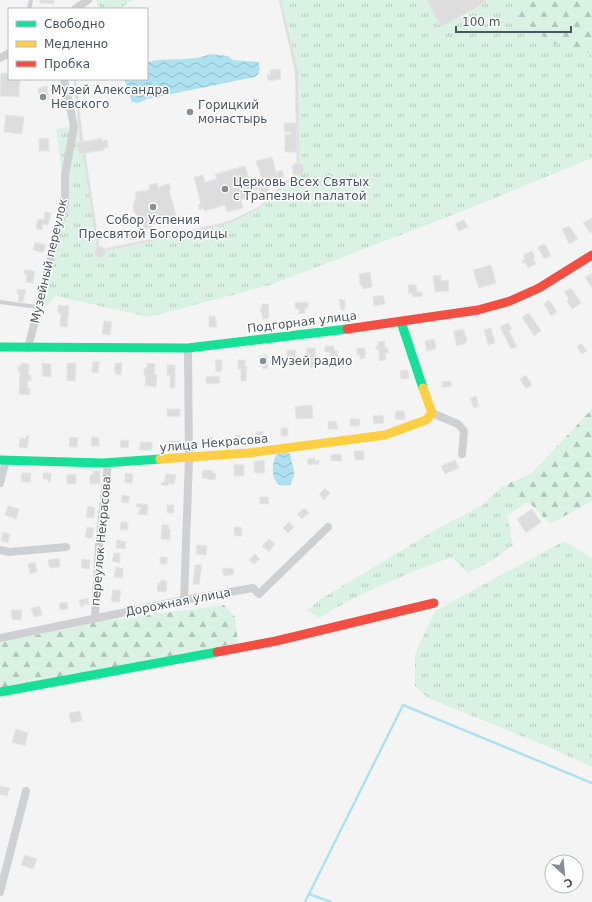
<svg xmlns="http://www.w3.org/2000/svg" width="592" height="902" font-family="'DejaVu Sans',sans-serif">
<defs>
<pattern id="grass-tufts" width="24" height="20" patternUnits="userSpaceOnUse"><rect width="24" height="20" fill="#d9f2e3"/><path d="M3 7l-1-3M5 7V3M7 7l1-3M15 17l-1-3M17 17v-4M19 17l1-3" fill="none" stroke="#b2c7bb"/></pattern>
<pattern id="forest-firs" width="22" height="20" patternUnits="userSpaceOnUse"><rect width="22" height="20" fill="#d9f2e3"/><path d="M5 1l3.5 6h-7zM16 11l3.5 6h-7z" fill="#b2c7bb"/></pattern>
<pattern id="water-waves" width="16" height="10" patternUnits="userSpaceOnUse"><rect width="16" height="10" fill="#aee2f0"/><path d="M0 5q4-4 8 0t8 0" fill="none" stroke="#90bac6"/></pattern>
</defs>
<rect width="100%" height="100%" fill="#f4f4f4"/>
<g fill="url(#grass-tufts)">
<path d="M96,0H132L120,9H100Z"/>
<path d="M281,0H513L520,19L529,21L537,31L557,43L592,54V158L468,209L270,285L149,317L55,296L37,318L66,204L56,129L79,126L80,142L77,143L79,154H83L97,247L94,253L99,258L104,255L105,251L231,223L260,208L296,175L303,173L304,167L299,163L298,71Z"/>
<path d="M502,486L529,502L507,515L513,545L494,559L468,573L452,557C405,574 361,592 319,618L307,610L321,599L437,529L483,505Z"/>
<path d="M564,541L592,558V767L551,748L428,698L415,686V654L435,611Z"/>
</g>
<g fill="url(#forest-firs)">
<path d="M513,0H592V54L557,43L550,45C545,35 545,37 537,31C530,26 529,21 520,19Z"/>
<path d="M592,409V501L550,524L529,502L502,486L531,474Z"/>
<path d="M224,605L235,617L238,643L0,689V642L66,629L93,622Z"/>
</g>
<g fill="url(#water-waves)">
<path d="M211,54L228,56L233,60L258,62C261,67 260,74 255,77L147,99L138,103L132,102L124,79H147V62C168,57 191,62 211,54Z"/>
<path d="M287,452L290,454L294,471V476L290,485C287,485 283,486 280,485C270,480 272,461 277,454Z"/>
</g>
<g fill="none" stroke-linecap="round" stroke-linejoin="round">
<g stroke="#aee2f0" stroke-width="2.5">
<path d="M309,894L331,902"/>
<path d="M305,902L403,705L592,783"/>
</g>
</g>
<g fill="#ddddde" stroke="#e5e6e7">
<path d="M40,0H54V4L40,3Z"/>
<path d="M279,0H281L298,71L299,163L297,162L295,71Z"/>
<path d="M427,0H485L486,2L441,27Z"/>
<path d="M280,69L281,79L268,81L267,75L271,74L270,70Z"/>
<path d="M1,73L9,74V79H20L19,97L0,96Z"/>
<path d="M74,79H76L83,142H80Z"/>
<path d="M47,86L49,99L39,100L38,88Z"/>
<path d="M6,115L24,117L22,134L4,132Z"/>
<path d="M284,123H296L297,152H285V135L291,134V132H285Z"/>
<path d="M39,138L49,139V151H39Z"/>
<path d="M102,138V141L107,140L108,147L104,148V150L79,154L77,143Z"/>
<path d="M85,153L99,246L97,247L83,154Z"/>
<path d="M272,157L278,179L267,182L269,191L261,194L257,181L262,179L256,161Z"/>
<circle cx="298" cy="169" r="6"/>
<path d="M245,166L250,182L253,181L252,178L256,177L260,189L250,190L252,197L241,200L243,208L227,212L225,205L204,211L203,208L199,210L198,205L201,204L194,177L203,175L205,182L217,179L215,174Z"/>
<path d="M282,170L284,177L282,178L283,179L276,180L278,179L276,172Z"/>
<path d="M294,174L296,175L260,208L231,223L190,233L189,231L230,221L259,207Z"/>
<path d="M157,183L158,188L169,183L171,189L169,190L177,219L152,225V227L144,229L142,222L134,212L133,206L136,198L135,192L150,190L149,185Z"/>
<path d="M45,212L51,213L48,225L43,224L42,230L36,229L38,219L44,220Z"/>
<path d="M592,218V232L590,233L583,223Z"/>
<path d="M464,220L468,227L459,231L455,224Z"/>
<path d="M569,226L578,239L569,244L562,229Z"/>
<path d="M130,229L133,239L127,240L125,231Z"/>
<path d="M184,232V234L105,251L104,249Z"/>
<path d="M35,242L46,245L43,253L33,250Z"/>
<path d="M545,244L551,256L544,259L538,247Z"/>
<circle cx="100" cy="252" r="5.5"/>
<path d="M532,251L535,257L533,258L536,264L528,268L525,262L523,264L522,261L525,259L523,255Z"/>
<path d="M491,265L496,283L479,288L473,270Z"/>
<path d="M25,270L35,271L33,283L26,282L27,275L24,274Z"/>
<path d="M370,272L372,287L363,289L362,285H360L359,274Z"/>
<path d="M592,273V288L585,277Z"/>
<path d="M441,275V281L448,280L449,291L435,292L433,276Z"/>
<path d="M408,285H416L417,292H422V297H413L412,293L409,294Z"/>
<path d="M571,288L581,303L572,309L567,301L569,299L564,292Z"/>
<path d="M17,289L26,290L23,302L18,301L19,294H17Z"/>
<path d="M383,295L385,304L374,306L373,297Z"/>
<path d="M339,299L345,300V310H341Z"/>
<path d="M549,300L557,312L551,316L544,304Z"/>
<path d="M308,302V308H305V313L299,314V309H295V303Z"/>
<path d="M262,304H268L269,318L263,319L260,308H262Z"/>
<path d="M58,305L69,306L67,327L60,326L61,313H58Z"/>
<path d="M529,313L541,331L534,336L522,317Z"/>
<path d="M209,316H215L217,327H209Z"/>
<path d="M104,321L112,322L110,335L102,334Z"/>
<path d="M508,323L512,329L509,331L517,347L511,349L500,327Z"/>
<path d="M491,328L495,343L488,345L484,330Z"/>
<path d="M463,329L467,339L466,340V343L457,346L453,331Z"/>
<path d="M434,339L436,349L427,351L425,341Z"/>
<path d="M385,341V348H388V353H385L386,360L379,361V349L376,350V346H378V342Z"/>
<path d="M581,343L587,351L582,354L577,347Z"/>
<path d="M325,346H334V351H338L337,368H329L330,352H325Z"/>
<path d="M306,348H315L316,367H309Z"/>
<path d="M357,348H365V358L360,359V355H357Z"/>
<rect x="287" y="350" width="9" height="13"/>
<path d="M267,355L268,368L263,369L262,366H260L259,356Z"/>
<path d="M215,360H222V371L216,372Z"/>
<path d="M238,360H245V366H247L246,381H241V369H238Z"/>
<path d="M93,362H99L98,373L92,372Z"/>
<path d="M21,363L29,364L28,375H31V381H28L27,388H30V395L19,394L20,372H18V366L21,367Z"/>
<path d="M42,363L51,364V377L43,376Z"/>
<path d="M67,363H76L75,381H67Z"/>
<path d="M115,363H122L121,375L115,374Z"/>
<path d="M147,363L155,364L154,374H157L156,387L145,385L146,376H144V368H147Z"/>
<path d="M167,365H175V388H170V375H167Z"/>
<path d="M408,370L409,378L401,379L400,371Z"/>
<path d="M526,375L532,385L526,389L520,379Z"/>
<path d="M219,376L220,383L206,384V377Z"/>
<path d="M451,381V387H442V382Z"/>
<path d="M476,396L479,406L474,408L470,398Z"/>
<path d="M312,405L313,418L296,419L295,407Z"/>
<path d="M167,409H180V416L167,417Z"/>
<path d="M396,411H404L405,420L395,419Z"/>
<path d="M383,415L384,423L374,424L373,416Z"/>
<path d="M350,419H360L359,426H350Z"/>
<path d="M336,421L338,429H328V422Z"/>
<rect x="281" y="428" width="7" height="8"/>
<path d="M263,431L264,439H257L256,432Z"/>
<path d="M235,435H240L241,442L235,443Z"/>
<path d="M26,436H29L27,448L19,447L20,438L26,439Z"/>
<path d="M70,437L78,438L77,447H69Z"/>
<path d="M92,437L99,438V446H91Z"/>
<path d="M207,437L213,438L214,447H206Z"/>
<path d="M121,440L129,441L128,448L120,447Z"/>
<rect x="169" y="441" width="10" height="7"/>
<rect x="140" y="442" width="12" height="8"/>
<path d="M354,451H364V460H355Z"/>
<path d="M341,454L342,461H331V455Z"/>
<path d="M315,458V461L319,460V464L308,465L307,459Z"/>
<path d="M264,460L265,473H255L254,461Z"/>
<path d="M455,460L459,468L445,474L441,466Z"/>
<path d="M234,464L244,465V476H234Z"/>
<path d="M203,470L213,471V473L216,474L215,480L202,478Z"/>
<path d="M93,471H100V484H90V475H93Z"/>
<path d="M22,473H31L30,482H21Z"/>
<path d="M43,473H51V482H48V479H43Z"/>
<path d="M125,473L133,474L132,483H125Z"/>
<path d="M76,474V484H67V475Z"/>
<path d="M166,474L176,475L174,484H168V486L161,485L162,482L164,483Z"/>
<path d="M325,488L330,493L324,500L319,494Z"/>
<path d="M122,495L130,496L128,503L121,502Z"/>
<path d="M260,497H268L269,504H260Z"/>
<path d="M137,503L148,505L147,515L138,514L141,507H136Z"/>
<rect x="167" y="505" width="7" height="8"/>
<path d="M8,506L19,509L16,519L5,515Z"/>
<path d="M88,506L95,508L94,518L86,517Z"/>
<path d="M305,508L309,513L302,519L297,514Z"/>
<path d="M532,509L541,522L526,533L517,519Z"/>
<path d="M121,522H128V530H120Z"/>
<path d="M289,522L294,527L288,533L283,528Z"/>
<path d="M162,525H169L168,529H170V540L161,539Z"/>
<path d="M87,527L94,528L92,538L85,537Z"/>
<path d="M234,527H241L242,536H235Z"/>
<path d="M3,532L10,534L8,543L1,541Z"/>
<path d="M269,539L275,544L269,552L262,546Z"/>
<path d="M117,540L126,542L125,549L116,548Z"/>
<path d="M197,545L207,546L206,555L196,554Z"/>
<path d="M114,553H120V563L112,561Z"/>
<path d="M255,554L260,559L254,564L249,560Z"/>
<rect x="160" y="557" width="7" height="7"/>
<path d="M59,558L60,567L50,568L48,560Z"/>
<path d="M82,559L90,560L89,569L81,568Z"/>
<path d="M35,562L37,572L30,574L28,564Z"/>
<path d="M195,565H202L199,585L193,584Z"/>
<path d="M116,567L123,569V578L114,577Z"/>
<path d="M233,568L234,574L224,576L222,569Z"/>
<path d="M161,580L167,581L166,592L157,591L158,583H160Z"/>
<path d="M113,590L121,591L119,602L111,601Z"/>
<path d="M88,598L89,604L83,605V607H81L79,600Z"/>
<path d="M67,602L68,609L60,610L59,603Z"/>
<path d="M40,606L42,615L34,617L31,608Z"/>
<path d="M11,610H22L21,620L12,619Z"/>
<path d="M80,711L82,721L71,723L69,713Z"/>
<path d="M16,729L28,733L25,746L12,742Z"/>
<path d="M0,786L10,788L7,796L0,794Z"/>
<path d="M25,855L37,859L33,869L21,865Z"/>
</g>
<g fill="none" stroke-linecap="round" stroke-linejoin="round">
<g stroke="#ced0d2" stroke-width="4">
<path d="M29,9L31,0"/>
<path d="M0,302L38,307"/>
</g>
<g stroke="#ced0d2" stroke-width="8">
<path d="M75,9L88,0"/>
<path d="M0,58L9,53"/>
<path d="M28,348L65,203V175L74,126L64,79"/>
<path d="M432,413L458,424L464,431L462,454"/>
<path d="M0,483L6,460"/>
<path d="M0,550L9,552L66,547"/>
<path d="M184,600L189,458L188,348"/>
<path d="M95,618L99,545L108,463"/>
<path d="M0,638L184,600L253,588L259,594L328,527"/>
<path d="M0,892L26,791"/>
</g>
<g stroke="#16e098" stroke-width="9">
<path d="M401,322L423,388"/>
<path d="M0,347L188,348L347,329"/>
<path d="M0,460L103,463L160,459"/>
<path d="M0,692L217,652"/>
</g>
<path stroke="#ffcf43" stroke-width="9" d="M160,459L248,453L385,435L426,420L432,413L423,388"/>
<g stroke="#f24e42" stroke-width="9">
<path d="M347,329L478,310L510,301L539,288L592,255"/>
<path d="M217,652L276,641L434,603"/>
</g>
</g>
<g fill="#868d94" stroke="#fff" stroke-width="1.5">
<circle cx="43" cy="97" r="4"/>
<circle cx="190" cy="112" r="4"/>
<circle cx="225" cy="189" r="4"/>
<circle cx="153" cy="207" r="4"/>
<circle cx="263" cy="361" r="4"/>
</g>
<g text-anchor="middle" dominant-baseline="central" stroke-width="3" stroke-linejoin="round" paint-order="stroke">
<g font-size="12" fill="#4a5661" stroke="#fff" text-anchor="start">
<text x="51" y="90">Музей Александра<tspan x="51" dy="14">Невского</tspan></text>
<text x="198" y="105">Горицкий<tspan x="198" dy="14">монастырь</tspan></text>
<text x="233" y="182">Церковь Всех Святых<tspan x="233" dy="14">с Трапезной палатой</tspan></text>
<text x="153" y="220" text-anchor="middle">Собор Успения<tspan x="153" dy="14">Пресвятой Богородицы</tspan></text>
<text x="271" y="361">Музей радио</text>
</g>
<g font-size="12" fill="#4a5661" stroke="#fff">
<text transform="translate(49 261) rotate(-77)">Музейный переулок</text>
<text transform="translate(302 322) rotate(-7)">Подгорная улица</text>
<text transform="translate(214 443) rotate(-5)">улица Некрасова</text>
<text transform="translate(101 541) rotate(-85)">переулок Некрасова</text>
<text transform="translate(178 602) rotate(-11)">Дорожная улица</text>
</g>
</g>
<rect x="8" y="8" width="140" height="72" fill="#ffffff" stroke="#b7bbc0"/>
<rect x="16" y="21" width="20" height="6" fill="#16e098" stroke="#b7bbc0"/>
<text x="44" y="28" font-size="12" fill="#4a5661">Свободно</text>
<rect x="16" y="41" width="20" height="6" fill="#ffcf43" stroke="#b7bbc0"/>
<text x="44" y="48" font-size="12" fill="#4a5661">Медленно</text>
<rect x="16" y="61" width="20" height="6" fill="#f24e42" stroke="#b7bbc0"/>
<text x="44" y="68" font-size="12" fill="#4a5661">Пробка</text>
<g transform="translate(564 874) rotate(153)"><circle r="19" fill="#ffffff" stroke="#b7bbc0"/>
<path d="M0-3L7 15L0 10L-7 15Z" fill="#868d94"/>
<text y="-6" font-size="11" font-weight="bold" text-anchor="middle" fill="#4a5661">С</text>
</g>
<path d="M456 26v6h115v-6" fill="none" stroke="#4a5661" stroke-width="2"/>
<text x="462" y="26" font-size="12" fill="#4a5661" stroke="#ffffff" stroke-width="3" paint-order="stroke">100 m</text>
</svg>
